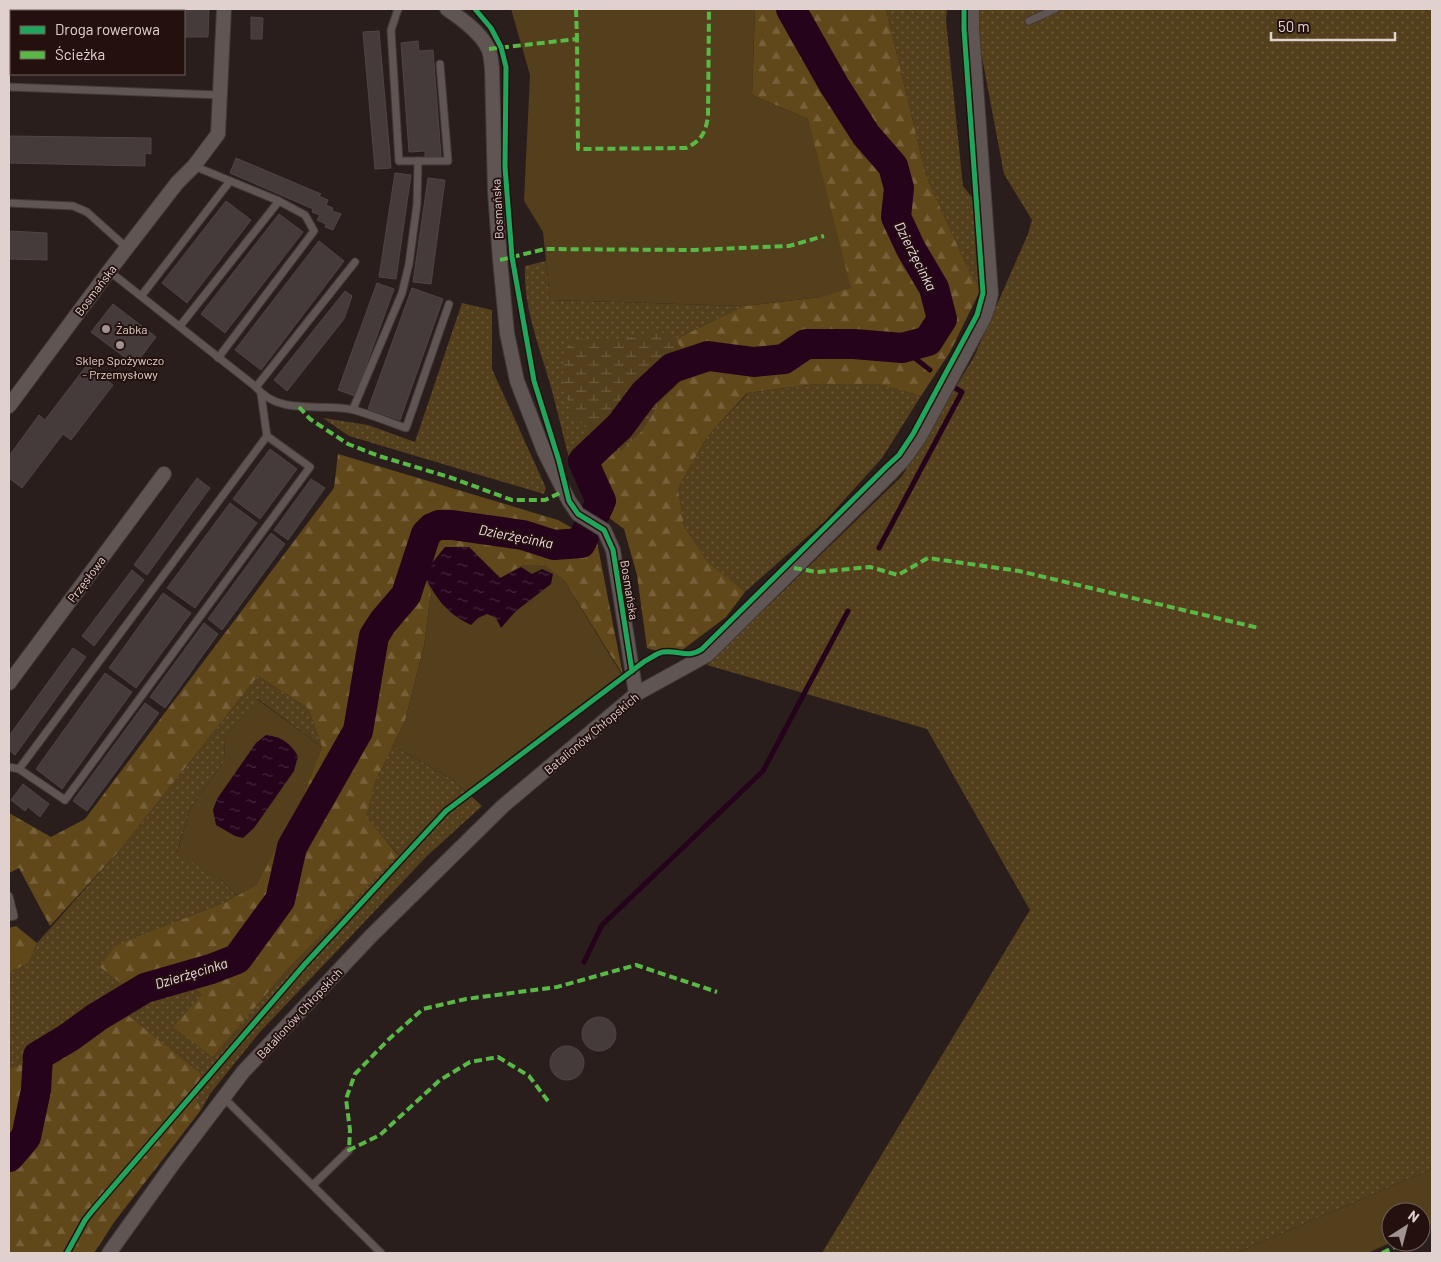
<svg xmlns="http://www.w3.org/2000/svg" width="1441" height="1262" font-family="Barlow,sans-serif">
<defs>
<pattern id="grass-dots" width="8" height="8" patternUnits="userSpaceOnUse" patternTransform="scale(1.25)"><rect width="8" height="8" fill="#533f1b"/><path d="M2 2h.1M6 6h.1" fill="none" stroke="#6b5a3b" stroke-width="1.8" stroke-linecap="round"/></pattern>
<pattern id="forest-firs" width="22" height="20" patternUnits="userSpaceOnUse" patternTransform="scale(1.25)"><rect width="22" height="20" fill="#61481a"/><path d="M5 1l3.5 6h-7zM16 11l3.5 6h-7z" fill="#77613a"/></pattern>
<pattern id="wetland-marsh" width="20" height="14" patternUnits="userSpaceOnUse" patternTransform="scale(1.25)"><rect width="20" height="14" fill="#533f1b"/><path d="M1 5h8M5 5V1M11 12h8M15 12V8" fill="none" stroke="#6b5a3b"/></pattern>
<pattern id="water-ripples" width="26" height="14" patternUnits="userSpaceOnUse" patternTransform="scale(1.25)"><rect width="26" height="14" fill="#24031b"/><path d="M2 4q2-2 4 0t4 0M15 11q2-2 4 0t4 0" fill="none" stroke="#44273b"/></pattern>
</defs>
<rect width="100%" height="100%" fill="#291e1c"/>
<g fill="url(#grass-dots)">
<path d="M886,9H947L946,20L963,186L975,201L981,289L970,273L926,176Z"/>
<path d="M975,9H1432V1169L1236,1253H822L1030,910L927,729L707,665L902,476L974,357L1028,234L1032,220L1004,174L974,15Z"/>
<path d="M546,261L550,300L744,306L655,349L596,428L568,454C562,432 557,409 551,387C540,348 523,307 525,266Z"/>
<path d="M462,303L492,310V369L546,488L544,494L349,436L323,418L368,425L415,442Z"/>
<path d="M816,384H878L921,396L882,458L825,521L745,592L708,562L684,526L678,488L707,437L748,393Z"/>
<path d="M258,676L308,708L322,747L258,699L224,739L225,760L191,807L177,852L222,881L237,896L226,902L176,922L145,1002L189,983L202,995L213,1057L286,971L398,854L365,817L375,782L393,745L453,780L466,792L444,809L304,962L193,1091L202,1075L60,1028L22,1064L9,1068V973L28,963L37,943L119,851Z"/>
<path d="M470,795L482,806L427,856L259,1033L210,1094L201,1110L195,1096L307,966L448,813Z"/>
</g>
<g fill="url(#forest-firs)">
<path d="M755,9H886L926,176L970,273L981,289L950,352L921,396L878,384H816L747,393L707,437L678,488L684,526L708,562L745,592L726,617L681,651C669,649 658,653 647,648L637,575L624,529L589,503L568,454L596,428L655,349L744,306L821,297L808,119L752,95Z"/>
<path d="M338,454L558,520L597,542L623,675L564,580L523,565L501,578L469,547L431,592L424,646L405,721L375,782L366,817L398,855L286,971L213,1057L173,1027L202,995L189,983L145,1002L100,967L115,946L226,902L257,884L322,747L308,708L258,676L119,851L50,926L19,868L9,873V813L51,837L85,819L334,488Z"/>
<path d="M16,926L37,943L28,963L9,973V928Z"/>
<path d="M105,997L202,1075L193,1091L83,1219L64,1253H9V1068L22,1064L60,1028Z"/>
<path d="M195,1096L201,1110L115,1221L94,1253H70L87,1222L95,1211Z"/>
</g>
<path fill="url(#wetland-marsh)" d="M657,330L676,339L683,351L685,377L660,402L643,430L620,452L602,453L587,436L584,425L570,411L563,378L564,353L573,338L602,341L628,338Z"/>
<g fill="#533f1b">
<path d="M511,9H755L752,95L808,119L851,288L821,297L744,306L550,300L543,232L524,201L530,75Z"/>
<path d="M445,547H469L501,578L523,565H545L564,580L622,675L466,792L453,780L393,745L405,721L424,646L431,592L423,574Z"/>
<path d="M257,699L322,747L301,803L257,884L237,896L222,881L177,853L191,807L225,760L224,739Z"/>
<path d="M1432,1169V1224L1421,1228V1212H1391L1392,1242L1368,1253H1236Z"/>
</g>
<g fill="url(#water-ripples)">
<path d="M445,547H469L500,578L521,567L532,574L542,569L553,574L551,584L516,611L501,628L496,618L487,614L478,618L471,625C444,612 437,598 423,574Z"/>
<path d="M266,735C282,737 290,743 298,756L294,771L254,828L243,838L235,836L216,825L213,810L217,799L256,743Z"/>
</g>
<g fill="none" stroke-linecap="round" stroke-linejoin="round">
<g stroke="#24031b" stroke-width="5">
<path d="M902,348L930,370"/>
<path d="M879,548L962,392L950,385"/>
<path d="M584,962L602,925L763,771L848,611"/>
</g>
<path stroke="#24031b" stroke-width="30" d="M9,1157L26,1137L36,1090L38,1056L68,1038L97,1017L145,988L211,969L237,959L280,900L292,847L358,731L374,636L383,622L406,595L426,534L432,528L439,525H452L523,535L554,545L581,543L601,501L583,461L620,426L644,394L672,368L708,356L754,362L784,359L806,344H854L902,348L928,341L942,319L934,288L911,249L896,217L899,188L893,166L866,135L834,85L791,9"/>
</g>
<g fill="#443b3a" stroke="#4e4545">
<path d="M9,9L209,10L208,37H184V11H11V31H9Z"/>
<path d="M251,17L263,18L262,39H251Z"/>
<path d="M379,31L391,168L375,169L363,32Z"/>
<path d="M418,41L419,51L433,50L441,156L425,158V151L409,152L401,43Z"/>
<path d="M9,136L151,138V154L145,153V166L9,163Z"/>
<path d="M236,158L321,194L319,196L328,200L326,205L333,208L332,211L341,214L333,230L325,227L326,224L317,220L320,215L312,212L313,209L230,173Z"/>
<path d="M395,173L411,175L396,279L379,277Z"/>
<path d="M428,178L445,180L431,284L413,282Z"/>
<path d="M226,201L251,220L187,303L162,283Z"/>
<path d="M279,214L303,232L225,333L201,314Z"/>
<path d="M9,231L47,233V260L9,259Z"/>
<path d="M319,241L344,261L261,370L235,350Z"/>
<path d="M377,283L394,289L355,396L338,390Z"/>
<path d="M412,288L443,299L400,420L368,409Z"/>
<path d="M345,291L352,296L344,319L287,391L274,380Z"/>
<path d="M113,304L156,337L135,365L91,332Z"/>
<path d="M87,365L113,385L71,440L63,434L22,488L9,478V456L39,415L45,420Z"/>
<path d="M270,449L297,469L260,519L233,499Z"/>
<path d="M197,478L210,488L147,575L134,565Z"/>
<path d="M311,479L325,488L288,540L274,530Z"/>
<path d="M230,503L257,523L195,608L167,588Z"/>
<path d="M271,533L285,544L222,630L208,619Z"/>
<path d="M132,570L144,580L94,646L82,636Z"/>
<path d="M163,593L191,613L136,688L109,668Z"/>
<path d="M204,623L218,634L165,708L150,697Z"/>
<path d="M73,648L86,657L15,755L9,750V736Z"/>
<path d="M105,673L132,692L62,789L36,769Z"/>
<path d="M145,703L159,713L87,811L73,801Z"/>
<path d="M23,784L49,804L40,817L28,807L25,811L11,800Z"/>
<circle cx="599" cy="1034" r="17"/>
<circle cx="567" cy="1063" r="17"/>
</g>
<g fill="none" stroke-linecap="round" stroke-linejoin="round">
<defs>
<g id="service">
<path d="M398,9L391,30L399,161H448L440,64"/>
<path d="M1029,21L1055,9"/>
<path d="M9,87L220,95"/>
<path d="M194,166L279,201L305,215L314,231L218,358"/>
<path d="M9,203L73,206L87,212L127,248"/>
<path d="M109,271L256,387C279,417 324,402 354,410C372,415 389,422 406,428L449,304"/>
<path d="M142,295L230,181"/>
<path d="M180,326L279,201"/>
<path d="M256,387L355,262"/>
<path d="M261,394L267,436L19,769L65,800L310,467L267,436"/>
<path d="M353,409L402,293L409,264L417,204L418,161"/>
<path d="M9,767L19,769"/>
<path d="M9,896L14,916L9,917"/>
<path d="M224,1098L381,1253"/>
<path d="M313,1185L349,1150"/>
</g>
<g id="minor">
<path d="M447,9C462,19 480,32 488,48C491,54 491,62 492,68L495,192L500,260L507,333L517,381L544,451L569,501L578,514L604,530L613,550L636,694"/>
<path d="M9,406L109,271L177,183L194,166L218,134L224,9"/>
<path d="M9,683L164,474"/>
<path d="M109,1253L173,1164L243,1072L371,936L503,806L636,694L707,655L891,473L904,459L919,438L984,318L988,307L991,294L972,29V9"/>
</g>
</defs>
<use href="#service" stroke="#423938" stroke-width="9"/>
<use href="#minor" stroke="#423938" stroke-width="16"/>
<use href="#service" stroke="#5f5553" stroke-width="7"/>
<use href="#minor" stroke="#5f5553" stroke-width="14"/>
<g stroke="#58b947" stroke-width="4" stroke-dasharray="8 4" stroke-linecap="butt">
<path d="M576,9L577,39"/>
<path d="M489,49L577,39L578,149L686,148C701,141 705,134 708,117L709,9"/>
<path d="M500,260L545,249L694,250L789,246L824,236"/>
<path d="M299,407L310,419L348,444L379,456L449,477L512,500H545L564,491"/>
<path d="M794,568L817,572L870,567L898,575L928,558L1019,571L1259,628"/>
<path d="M548,1101L529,1076L498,1057L470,1062L440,1080L380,1135L349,1150L350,1130L346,1099L355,1074L388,1040L423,1009L466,999L557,987L636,965L717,992"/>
<path d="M1421,1235L1432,1231"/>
<path d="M1382,1253L1406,1242"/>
</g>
<defs>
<g id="cycleway">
<path d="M475,9L491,28L501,47L506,67L505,167L512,257L534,381L559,461L569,501L578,514L604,530L613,550L632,671"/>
<path d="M67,1253L85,1220L93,1210L305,964L446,811L645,661C651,658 657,653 663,652C679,650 688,659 702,649L886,467L899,455L913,434L977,315L983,293L964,29V9"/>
</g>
</defs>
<use href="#cycleway" stroke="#24110e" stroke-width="8"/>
<use href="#cycleway" stroke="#20a55d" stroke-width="5"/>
</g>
<g fill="#a09290" stroke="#24110e" stroke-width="2">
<circle cx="106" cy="329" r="5"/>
<circle cx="120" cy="345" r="5"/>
</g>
<g text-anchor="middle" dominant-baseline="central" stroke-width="4" stroke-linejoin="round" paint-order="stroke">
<g font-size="12" fill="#e0d1cf" stroke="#24110e">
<text transform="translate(497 209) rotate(-93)">Bosmańska</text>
<text transform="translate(95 290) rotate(-53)">Bosmańska</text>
<text transform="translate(86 579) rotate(-53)">Przęsłowa</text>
<text transform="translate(630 590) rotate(81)">Bosmańska</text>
<text transform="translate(591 733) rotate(-40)">Batalionów Chłopskich</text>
<text transform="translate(299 1013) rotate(-47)">Batalionów Chłopskich</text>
</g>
<g font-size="12" fill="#e0d1cf" stroke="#24110e" text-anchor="start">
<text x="116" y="329">Żabka</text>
<text x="120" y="360" text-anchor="middle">Sklep Spożywczo<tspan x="120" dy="14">- Przemysłowy</tspan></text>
</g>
<g font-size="14" font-style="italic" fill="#f2dbea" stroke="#24110e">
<text transform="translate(916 256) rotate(63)">Dzierżęcinka</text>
<text transform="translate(516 536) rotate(11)">Dzierżęcinka</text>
<text transform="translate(191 973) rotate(-17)">Dzierżęcinka</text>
</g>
</g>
<rect width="1441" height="1262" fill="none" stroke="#e0d1cf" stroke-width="20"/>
<rect x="10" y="10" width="175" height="65" fill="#24110e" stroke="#6f5e5b"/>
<rect x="20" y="26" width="25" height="8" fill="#20a55d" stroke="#6f5e5b"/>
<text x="55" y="35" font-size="15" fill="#e0d1cf">Droga rowerowa</text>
<rect x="20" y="51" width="25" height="8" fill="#58b947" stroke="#6f5e5b"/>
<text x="55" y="60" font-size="15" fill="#e0d1cf">Ścieżka</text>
<g transform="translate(1406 1227) rotate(36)"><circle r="24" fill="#24110e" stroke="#6f5e5b"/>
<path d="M0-4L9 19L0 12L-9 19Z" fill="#a09290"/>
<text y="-8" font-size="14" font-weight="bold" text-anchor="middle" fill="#e0d1cf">N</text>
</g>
<path d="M1271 32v8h124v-8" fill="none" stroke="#e0d1cf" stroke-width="2.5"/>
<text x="1278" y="32" font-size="15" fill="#e0d1cf" stroke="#24110e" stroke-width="4" paint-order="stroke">50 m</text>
</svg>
